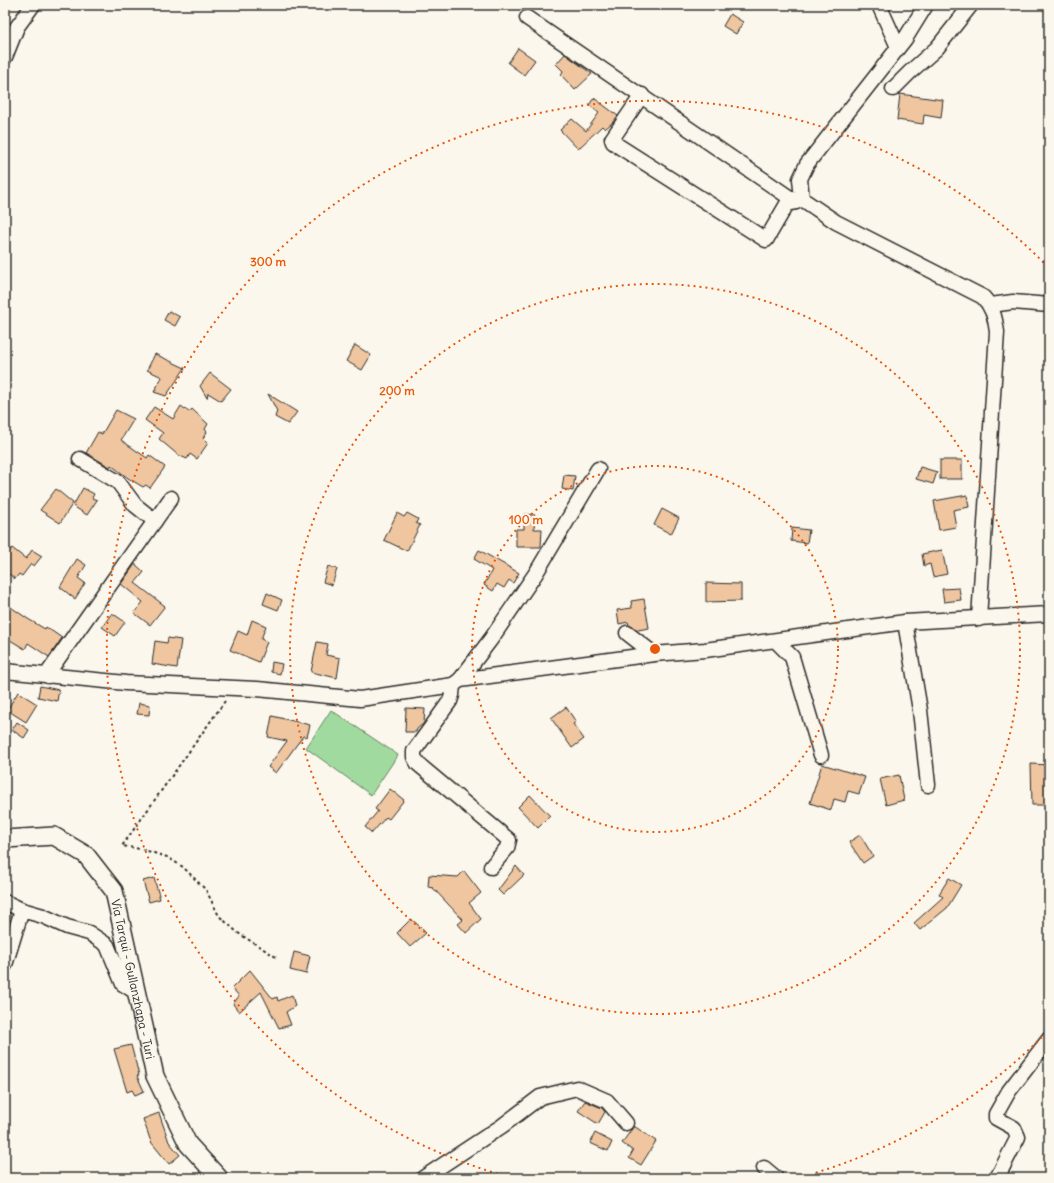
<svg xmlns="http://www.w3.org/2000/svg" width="1054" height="1183" font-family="Delius,sans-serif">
<rect width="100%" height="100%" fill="#fbf7ec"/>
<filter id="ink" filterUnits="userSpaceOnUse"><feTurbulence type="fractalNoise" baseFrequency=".025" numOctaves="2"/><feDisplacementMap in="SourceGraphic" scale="8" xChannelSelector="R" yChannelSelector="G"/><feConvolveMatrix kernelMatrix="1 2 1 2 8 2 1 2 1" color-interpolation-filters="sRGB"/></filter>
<g filter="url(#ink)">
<path fill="#a1da9f" stroke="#668265" d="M331,710L398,755L371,795L306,748Z"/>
<g fill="#efc69f" stroke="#2b2b2b">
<path d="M730,14L743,22L736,34L723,26Z"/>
<path d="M518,48L535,60L524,75L508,63Z"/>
<path d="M565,54L592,74L575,90L561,75L563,71L556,64Z"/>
<path d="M900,94L943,100L941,118L924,115L923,124L897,120Z"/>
<path d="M594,98L618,116L612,123L605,129L602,126L578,149L560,130L572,119L586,131L599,113L589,105Z"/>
<path d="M169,311L180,317L175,326L164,320Z"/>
<path d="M355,345L371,355L362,370L346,361Z"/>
<path d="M155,354L185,368L166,396L154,392L162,377L147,370Z"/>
<path d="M210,373L231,389L221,401L208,393L207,398L200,386Z"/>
<path d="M268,394L297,412L288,424L275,417L277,411Z"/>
<path d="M181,406L189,412L192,409L208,424L205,429L207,432L203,438L208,443L197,459L190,454L187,459L178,455L159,439L163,433L145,420L154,407L173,419Z"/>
<path d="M116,410L134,419L121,440L147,458L149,455L165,467L150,488L146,485L143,487L128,478L111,465L110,467L86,453L98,432L102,434Z"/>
<rect x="940" y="460" width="22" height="19"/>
<path d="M920,467L937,472L933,484L916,479Z"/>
<path d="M564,475L575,476L573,491L562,489Z"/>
<path d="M83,488L94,494L92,498L97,500L87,515L73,506Z"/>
<path d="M56,489L73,503L60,523L40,510Z"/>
<path d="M967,495L969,507L953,510L956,527L939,530L934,501Z"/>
<path d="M662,509L679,518L671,534L654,525Z"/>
<path d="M397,513L404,517L407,513L418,519L416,523L420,525L407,551L384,540Z"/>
<path d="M524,514L535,515L534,529H542L541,547H516V529H524Z"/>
<path d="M792,528L809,530L807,543L791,541Z"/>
<path d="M12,548L26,559L32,550L42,556L34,566L31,564L22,576L19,574L15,579L5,571V557Z"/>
<path d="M479,550L519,573L513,583L509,580L504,588L497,584L493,591L484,585L492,570L474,559Z"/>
<path d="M942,550L947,574L933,577L930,564L924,566L922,554Z"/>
<path d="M77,559L86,565L78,578L85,583L75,599L60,587Z"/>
<path d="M135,564L144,572L135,583L165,606L150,625L134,613L143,602L121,584Z"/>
<path d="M328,566L337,569L332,585L323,582Z"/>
<path d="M706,583L741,584V601L706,602Z"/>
<path d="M959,588L961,600L944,602L942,589Z"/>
<path d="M267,593L282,600L278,610L263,604Z"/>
<path d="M644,599L649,628L638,630L629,625L628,622L619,624L617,610L632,608L631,601Z"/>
<path d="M5,603L28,619L45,629L46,627L62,638L49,657L28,643L25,649L5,637Z"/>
<path d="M112,613L125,622L115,636L102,627Z"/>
<path d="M252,620L266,626L261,639L267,642L259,662L230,650L238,631L247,635Z"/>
<path d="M168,638L181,640L177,668L152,664L155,641L167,643Z"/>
<path d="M317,642L328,644L326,655L340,658L337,678L311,672Z"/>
<path d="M272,662L282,664L280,674L271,672Z"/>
<path d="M40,686L59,690L57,701L38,697Z"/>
<path d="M18,692L37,704L26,722L7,710Z"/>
<path d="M139,703L150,705L149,715L137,714Z"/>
<path d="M566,707L576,722L573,724L584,739L572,748L551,718Z"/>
<path d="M406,708L425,709L424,723L417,729L416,732H405Z"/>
<path d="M272,716L310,725L307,737L303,736L276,773L268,767L287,741L268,737Z"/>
<path d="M17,722L29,730L24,738L12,730Z"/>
<path d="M822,764L865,777L859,794L848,791L845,802L834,799L831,810L810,803Z"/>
<path d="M1031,764L1049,765V805H1032Z"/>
<path d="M899,775L904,800L886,805L880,779Z"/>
<path d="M390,789L404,800L389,819L386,817L372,833L365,827L378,811L375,809Z"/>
<path d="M530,795L550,816L538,828L518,807Z"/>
<path d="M860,835L873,856L863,863L849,842Z"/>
<path d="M516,866L524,875L503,895L498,890Z"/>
<path d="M464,871L481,893L469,903L481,919L466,933L458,924L463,920L433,888L428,887L429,875L458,877Z"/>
<path d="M154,878L160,899L149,902L143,881Z"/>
<path d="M949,878L961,885L947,908L920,930L914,923L943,897L939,894Z"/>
<path d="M411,919L416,923L426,933L410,947L397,933Z"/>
<path d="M294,952L310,956L306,974L290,970Z"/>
<path d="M250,970L273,999L277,997L278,1001L292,995L295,1006L286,1012L291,1025L279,1028L261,992L239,1012L233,1004L239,996L232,988Z"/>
<path d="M131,1045L139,1075L137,1076L144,1091L135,1095L132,1090L127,1092L114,1049Z"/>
<path d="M585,1101L602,1108L605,1112L598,1124L578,1111Z"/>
<path d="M159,1113L169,1142L180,1155L169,1164L151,1142L143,1119Z"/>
<path d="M634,1126L656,1141L641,1165L629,1158L633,1151L622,1143Z"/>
<path d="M595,1133L612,1142L608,1151L590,1143Z"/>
</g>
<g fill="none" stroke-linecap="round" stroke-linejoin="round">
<defs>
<g id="minor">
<path d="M879,5L898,47"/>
<path d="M926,5L905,39L807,164L800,179L802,199L836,222L983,297C993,308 995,317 997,332L979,619"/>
<path d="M527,18L796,202L802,199"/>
<path d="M5,57L17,27L33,5"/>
<path d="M893,89L910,72L937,48L971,5"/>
<path d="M642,95L612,139L613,142L620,147L766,240L787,204L796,202"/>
<path d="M991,305L1013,302L1049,305"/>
<path d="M80,459L118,482L135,505L155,521"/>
<path d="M905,622L920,710L928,785"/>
<path d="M627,633L654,654"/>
<path d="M776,641L792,657L821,755"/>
<path d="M5,671L126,683L257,689L360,699L453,685L460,680L654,654L705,650L905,622L1049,614"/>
<path d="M48,676L50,670L171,498"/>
<path d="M460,680L491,639L536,573L598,469"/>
<path d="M453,685L452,695L450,701L414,751V757L418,764L509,840L507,848L491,867"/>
<path d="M5,902L22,910"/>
<path d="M5,965L22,910L43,916L67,927L89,933L107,945L123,984L136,992"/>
<path d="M764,1168L776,1178"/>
<path d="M423,1178L502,1126L540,1097L577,1088L607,1101L626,1123"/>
<path d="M997,1178L1018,1137L1014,1128L996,1118V1114L1009,1091L1049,1039"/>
</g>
<g id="major">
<path id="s1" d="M5,839L54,836L86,855L114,891L155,1076L188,1144L219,1178"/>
</g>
</defs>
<use href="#minor" stroke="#2b2b2b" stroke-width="17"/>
<use href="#major" stroke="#2b2b2b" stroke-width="20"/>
<path stroke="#2b2b2b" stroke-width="2" stroke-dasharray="3 3" stroke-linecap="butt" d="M225,701L122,846L141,849L167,857L183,867L206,890L219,916L238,933L276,957"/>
<use href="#minor" stroke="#fbf7ec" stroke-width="14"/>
<use href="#major" stroke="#fbf7ec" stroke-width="17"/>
</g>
</g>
<g fill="none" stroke="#e8590c" stroke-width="2" stroke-dasharray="2 4">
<circle cx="655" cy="649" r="183"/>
<circle cx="655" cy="649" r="365"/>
<path d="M1046 1033A548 548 0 0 1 801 1177M509 1177A548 548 0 1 1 1046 265"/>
</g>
<g text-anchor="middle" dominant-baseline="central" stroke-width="4" stroke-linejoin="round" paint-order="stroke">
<g font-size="12" fill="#2b2b2b" stroke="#fbf7ec">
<text stroke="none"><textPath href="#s1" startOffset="222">Vía Tarqui - Gullanzhapa - Turi</textPath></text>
</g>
</g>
<circle cx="655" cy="649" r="6" fill="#e8590c" stroke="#fbf7ec" stroke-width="2"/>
<g font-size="12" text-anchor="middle" font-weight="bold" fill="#e8590c" stroke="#fbf7ec" stroke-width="4" stroke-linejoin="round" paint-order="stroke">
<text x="268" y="266">300 m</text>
<text x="397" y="395">200 m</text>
<text x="526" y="524">100 m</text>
</g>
<rect width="1054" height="1183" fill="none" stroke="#fbf7ec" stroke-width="20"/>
<rect x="10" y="10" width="1034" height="1163" fill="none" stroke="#2b2b2b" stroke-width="1.5" filter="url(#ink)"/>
</svg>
